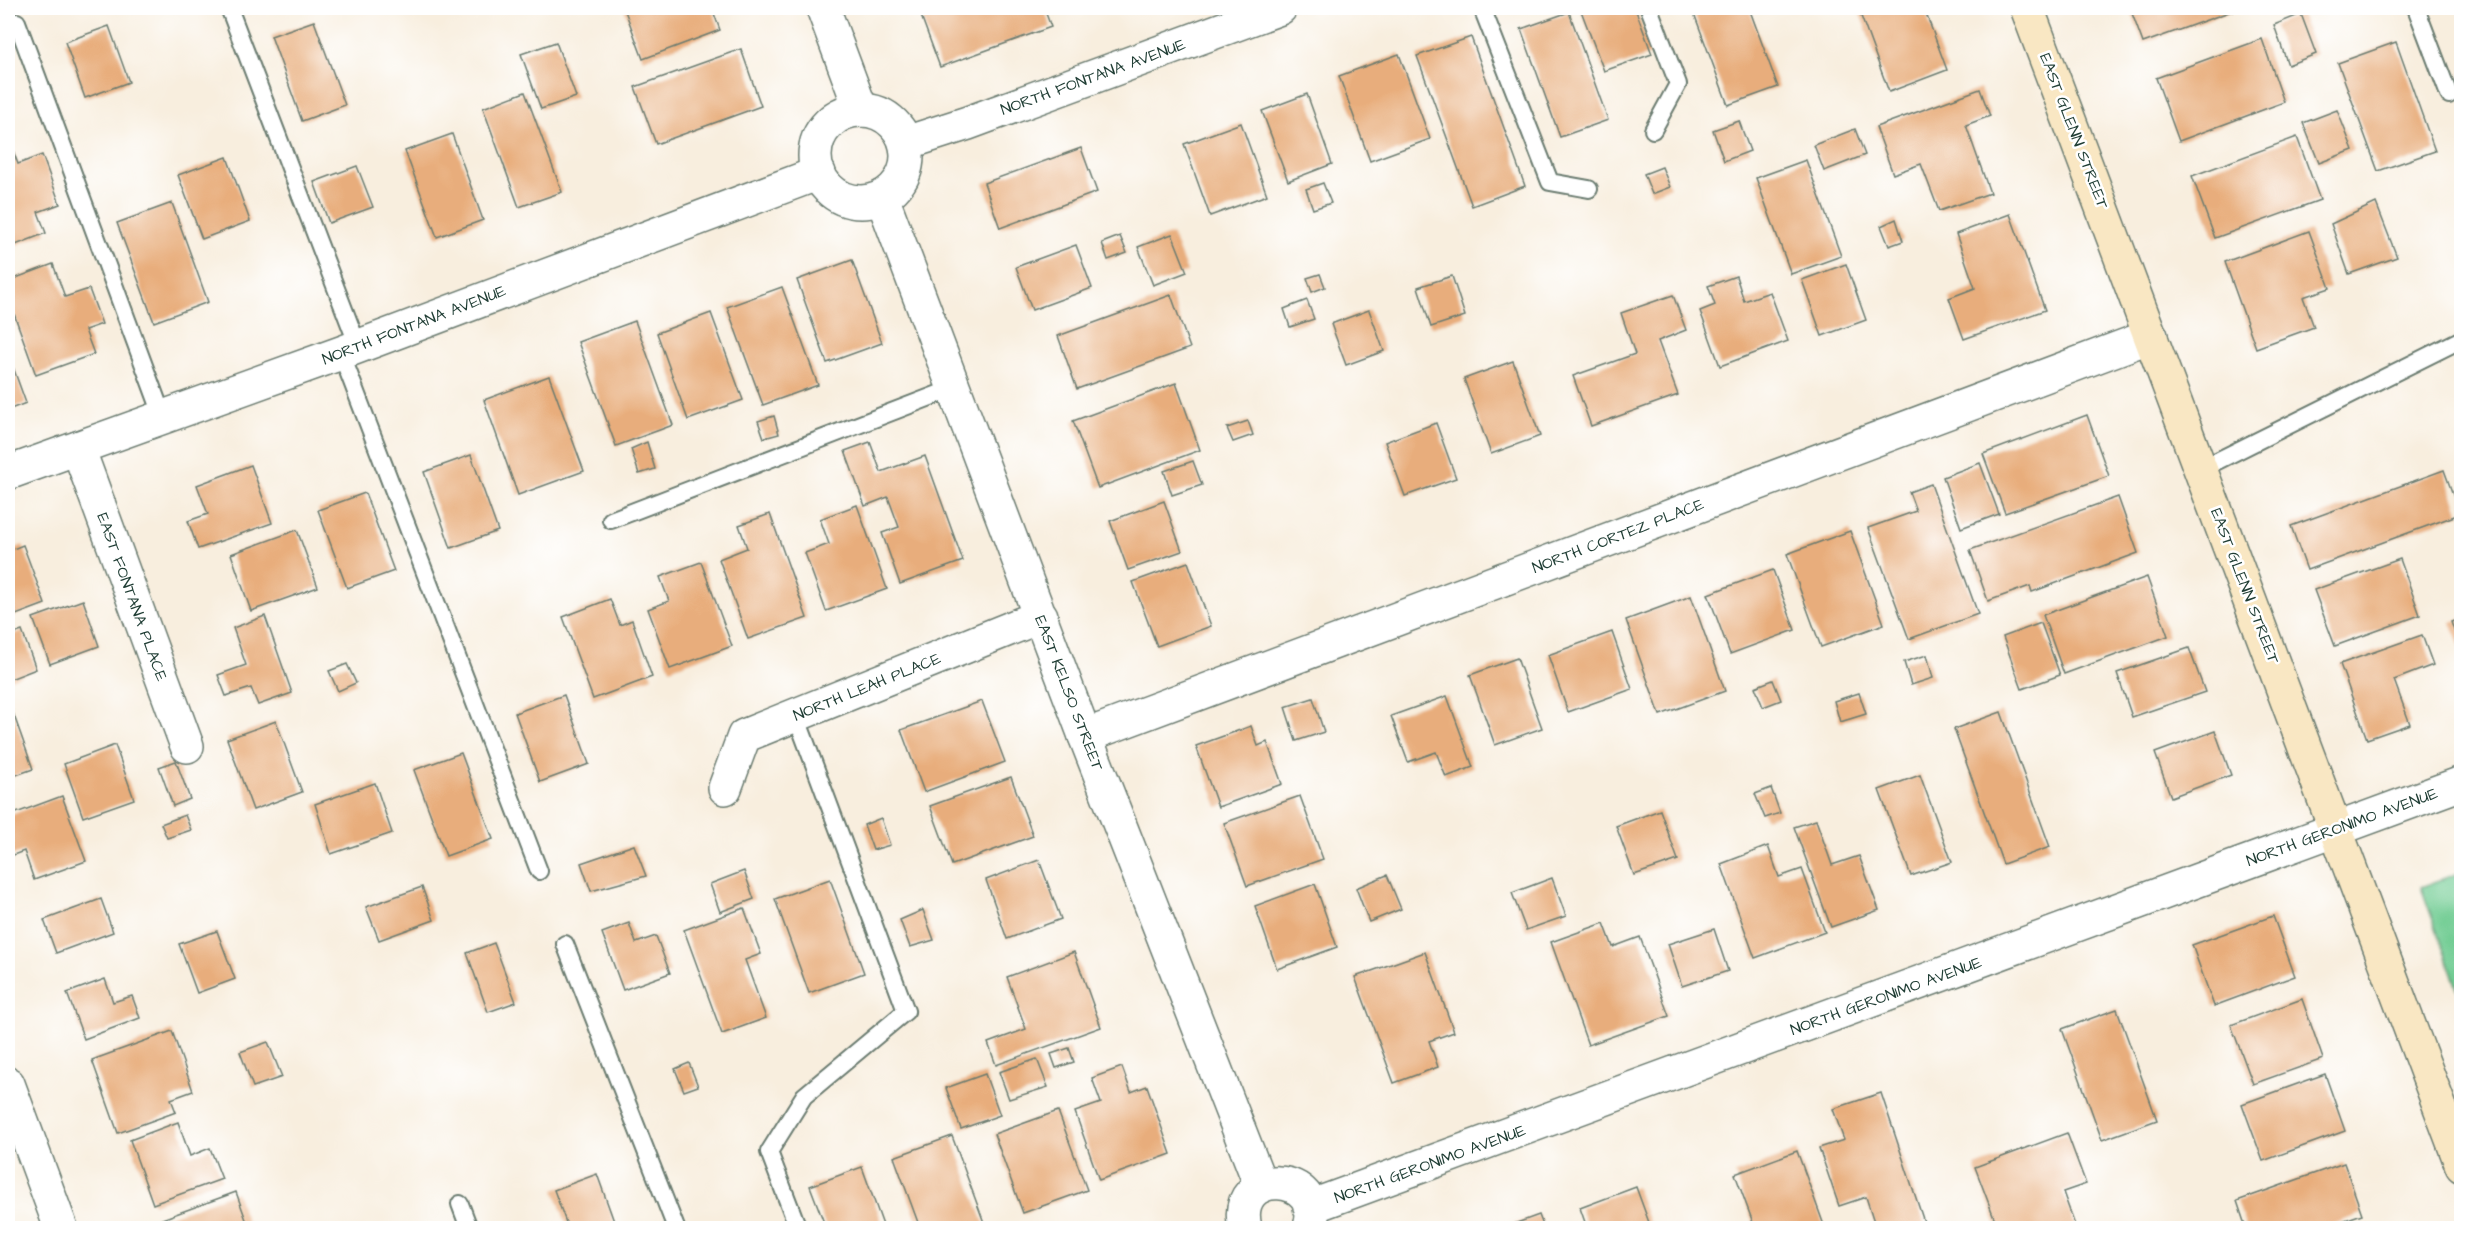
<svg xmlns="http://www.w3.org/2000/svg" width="2469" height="1236" font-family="'Architects Daughter',sans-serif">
<rect width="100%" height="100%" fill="#fff"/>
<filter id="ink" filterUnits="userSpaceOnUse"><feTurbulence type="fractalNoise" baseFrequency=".0167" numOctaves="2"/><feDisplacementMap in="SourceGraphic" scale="12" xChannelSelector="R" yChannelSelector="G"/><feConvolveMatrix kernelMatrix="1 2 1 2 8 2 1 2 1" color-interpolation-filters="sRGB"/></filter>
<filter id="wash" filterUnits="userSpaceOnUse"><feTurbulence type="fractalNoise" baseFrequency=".008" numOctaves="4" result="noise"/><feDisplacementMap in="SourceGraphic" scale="24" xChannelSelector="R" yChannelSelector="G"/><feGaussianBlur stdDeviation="1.35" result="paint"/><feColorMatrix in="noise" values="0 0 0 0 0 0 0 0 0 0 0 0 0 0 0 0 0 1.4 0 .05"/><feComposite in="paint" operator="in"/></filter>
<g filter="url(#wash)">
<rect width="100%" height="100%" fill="#f8eede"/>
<path fill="#71cc93" stroke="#488464" stroke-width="1.5" d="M2461,872V999L2421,887Z"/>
<g id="blocks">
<g fill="#e8ad7c">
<path d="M624,8H712L720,30L643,59Z"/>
<path d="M934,8H1044L1051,27L940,67L920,13Z"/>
<path d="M1580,8H1635L1652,54L1604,71Z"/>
<path d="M1692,8H1749L1778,87L1728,105Z"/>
<path d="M1858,8H1924L1947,70L1889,92Z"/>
<path d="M2130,8H2240L2143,43Z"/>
<path d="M1569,12L1608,120L1560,137L1521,29Z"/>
<path d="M2301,14L2316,54L2288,65L2274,25Z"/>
<path d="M314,21L345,105L302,121L271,36Z"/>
<path d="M109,26L129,82L85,98L65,42Z"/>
<path d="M1471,37L1525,186L1472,206L1417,56Z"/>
<path d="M2262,39L2284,102L2179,141L2156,78Z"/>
<path d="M556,42L576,97L541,109L521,54Z"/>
<path d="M2396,42L2435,151L2378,171L2338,63Z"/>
<path d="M741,49L761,106L656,144L635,87Z"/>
<path d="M1399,54L1430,139L1370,161L1339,76Z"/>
<path d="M1980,89L1990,116L1966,125L1990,193L1939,211L1921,164L1893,174L1876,127Z"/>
<path d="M525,92L562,192L519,207L483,108Z"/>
<path d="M1307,94L1332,164L1288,181L1262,111Z"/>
<path d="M2337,110L2353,150L2319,163L2303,123Z"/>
<path d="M1739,121L1750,151L1724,161L1713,130Z"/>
<path d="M1241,123L1267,195L1210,216L1184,144Z"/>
<path d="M1855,129L1865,155L1824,171L1814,145Z"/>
<path d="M452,134L483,220L437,237L405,151Z"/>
<path d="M8,137L18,164L42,155L60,204L38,212L46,233L8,248Z"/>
<path d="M2297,137L2320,200L2215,238L2192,176Z"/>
<path d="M1081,148L1097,192L1000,228L984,183Z"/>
<path d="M227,157L250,221L202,239L178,175Z"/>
<path d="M1806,160L1841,256L1791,274L1756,178Z"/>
<path d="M357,166L373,207L329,223L314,182Z"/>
<path d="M1662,167L1670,187L1652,194L1644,174Z"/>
<path d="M1323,183L1331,203L1313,209L1306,189Z"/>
<path d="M172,203L208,302L154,322L117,223Z"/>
<path d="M2376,203L2397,257L2349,274L2331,224Z"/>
<path d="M2010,214L2045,310L1964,339L1949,298L1975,288L1956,234Z"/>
<path d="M1896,219L1903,241L1889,246L1881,226Z"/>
<path d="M2309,231L2330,288L2303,297L2314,327L2256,348L2225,262Z"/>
<path d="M1172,234L1187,272L1153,285L1138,247Z"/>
<path d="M1120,236L1127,253L1108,260L1102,243Z"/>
<path d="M1076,245L1092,288L1032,310L1016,267Z"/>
<path d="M852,260L882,343L827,363L797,280Z"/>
<path d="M53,264L65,297L89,289L102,324L85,330L94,354L36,375L8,297V281Z"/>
<path d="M1846,264L1866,320L1822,336L1802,280Z"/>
<path d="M1320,274L1325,287L1312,292L1307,278Z"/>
<path d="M1452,276L1465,316L1431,327L1418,287Z"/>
<path d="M1736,276L1744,301L1770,292L1788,341L1720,366L1700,311L1715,305L1708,286Z"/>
<path d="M782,287L818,385L763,405L727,307Z"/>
<path d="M1171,295L1190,348L1077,389L1058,336Z"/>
<path d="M1673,295L1686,330L1658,341L1678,395L1591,426L1573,376L1635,354L1621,313Z"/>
<path d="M1307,300L1314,319L1290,327L1284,309Z"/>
<path d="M1369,310L1384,351L1346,365L1331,324Z"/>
<path d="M711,313L743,400L688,420L657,333Z"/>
<path d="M635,321L673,425L616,446L578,342Z"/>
<path d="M1513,361L1540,436L1491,454L1464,379Z"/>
<path d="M13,367L26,403L8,410V369Z"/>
<path d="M549,376L584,471L518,495L484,400Z"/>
<path d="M1176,383L1200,450L1098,488L1073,421Z"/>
<path d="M2087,415L2109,476L2005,513L1983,454Z"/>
<path d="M774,416L779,434L764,438L758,421Z"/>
<path d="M1248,421L1253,435L1233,442L1227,428Z"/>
<path d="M1436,423L1456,478L1405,496L1385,442Z"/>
<path d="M647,442L655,469L639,474L631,449Z"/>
<path d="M870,442L881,472L925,456L963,561L900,584L882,533L899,527L888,497L865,506L845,451Z"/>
<path d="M471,455L498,531L451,548L424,472Z"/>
<path d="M1193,461L1202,485L1172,495L1164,471Z"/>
<path d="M1980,463L1999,514L1961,528L1943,477Z"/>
<path d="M251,465L272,523L198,549L188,521L208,514L197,485Z"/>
<path d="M2444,470L2460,514L2307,570L2291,526Z"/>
<path d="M1931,484L1978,614L1909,639L1868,528L1916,511L1909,492Z"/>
<path d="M365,493L394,571L347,588L318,510Z"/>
<path d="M2118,497L2138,553L2032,592L2030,586L1988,601L1970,550Z"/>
<path d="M1164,501L1182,551L1128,570L1110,521Z"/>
<path d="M857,505L887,589L826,611L805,553L829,544L820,519Z"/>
<path d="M770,514L807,618L748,639L719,559L747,548L739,525Z"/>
<path d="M297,530L318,587L251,611L231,554Z"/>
<path d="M1850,531L1884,624L1821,647L1787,554Z"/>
<path d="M23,545L45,604L8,618V551Z"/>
<path d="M2400,559L2420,615L2335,646L2314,590Z"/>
<path d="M701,562L732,646L670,669L648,609L669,601L660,577Z"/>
<path d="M1188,562L1211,626L1157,646L1133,582Z"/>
<path d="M1773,570L1795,630L1730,654L1708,594Z"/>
<path d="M2147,577L2168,636L2064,674L2043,615Z"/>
<path d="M1691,596L1725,691L1660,715L1626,620Z"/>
<path d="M610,599L620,625L632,620L652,677L593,699L563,617Z"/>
<path d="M83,600L99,646L50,664L33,618Z"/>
<path d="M265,616L292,693L258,705L251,688L226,696L218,675L246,665L233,628Z"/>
<path d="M2462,618V650H2461L2451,622Z"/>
<path d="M2041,623L2060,675L2022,689L2003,637Z"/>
<path d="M22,631L36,669L8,680V636Z"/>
<path d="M1612,632L1632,689L1568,712L1548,655Z"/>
<path d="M2422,635L2433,665L2394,680L2410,724L2367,739L2340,664Z"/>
<path d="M2189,648L2205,692L2132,717L2117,673Z"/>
<path d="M1927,655L1933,678L1911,685L1904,662Z"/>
<path d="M1517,658L1542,728L1495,745L1470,675Z"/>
<path d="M347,664L356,683L338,691L329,671Z"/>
<path d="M1773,680L1781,700L1763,707L1755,687Z"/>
<path d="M1859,693L1866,714L1840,722L1834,701Z"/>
<path d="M564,695L589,764L540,782L515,713Z"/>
<path d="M1447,696L1473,767L1446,777L1436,752L1408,762L1391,716Z"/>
<path d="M1313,698L1324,732L1296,741L1285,707Z"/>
<path d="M982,701L1005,762L924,792L901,730Z"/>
<path d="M11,707L33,769L8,778V709Z"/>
<path d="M2001,712L2050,847L2003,864L1954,729Z"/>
<path d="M276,721L302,792L253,810L227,739Z"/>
<path d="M1251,726L1258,746L1267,742L1282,784L1218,807L1196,746Z"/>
<path d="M2215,731L2231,775L2171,797L2155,753Z"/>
<path d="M115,745L134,799L83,817L64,764Z"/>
<path d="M461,753L493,839L446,856L414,770Z"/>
<path d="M176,761L190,799L173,806L159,767Z"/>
<path d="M1920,775L1952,862L1911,876L1879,790Z"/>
<path d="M1011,777L1033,836L952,865L930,806Z"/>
<path d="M375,783L392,833L331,854L315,804Z"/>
<path d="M1771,788L1780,813L1765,818L1755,794Z"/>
<path d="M62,796L86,861L34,880L24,851L8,857V816Z"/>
<path d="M1300,796L1323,859L1247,886L1224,823Z"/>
<path d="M1660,810L1678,860L1634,875L1616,826Z"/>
<path d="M185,815L191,830L167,838L161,824Z"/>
<path d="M881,818L890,845L873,850L864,825Z"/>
<path d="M1816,820L1832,865L1859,856L1879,910L1831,927L1794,827Z"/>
<path d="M634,845L646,876L591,891L581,863Z"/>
<path d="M1768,846L1779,877L1802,869L1825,932L1755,958L1721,864Z"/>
<path d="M1039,860L1061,919L1007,939L986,880Z"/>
<path d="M744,871L754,899L720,912L710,884Z"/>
<path d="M1387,875L1401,909L1369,922L1356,888Z"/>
<path d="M1552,878L1566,916L1526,930L1512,893Z"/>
<path d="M830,879L864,973L809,993L775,899Z"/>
<path d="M1315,884L1337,947L1277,969L1255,906Z"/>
<path d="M422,887L434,920L379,940L366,907Z"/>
<path d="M101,899L113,932L56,953L44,920Z"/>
<path d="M744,908L761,954L745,960L766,1018L722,1034L684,930Z"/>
<path d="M923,910L934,940L910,947L900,920Z"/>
<path d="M2273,916L2295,976L2214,1006L2192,945Z"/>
<path d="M629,923L636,943L656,936L670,973L623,990L602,933Z"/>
<path d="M1604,923L1613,947L1640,937L1669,1016L1588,1045L1551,942Z"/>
<path d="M1714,929L1728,971L1682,986L1668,944Z"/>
<path d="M217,931L235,979L197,993L179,944Z"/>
<path d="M494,943L516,1002L488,1012L467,953Z"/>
<path d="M1074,952L1101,1027L996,1065L988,1043L1026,1029L1007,977Z"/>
<path d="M1425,952L1454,1032L1429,1041L1438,1067L1394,1083L1355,977Z"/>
<path d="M105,979L113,1002L132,996L140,1018L84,1039L67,993Z"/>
<path d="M2302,999L2323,1059L2253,1084L2231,1025Z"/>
<path d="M2117,1009L2157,1120L2102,1140L2062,1029Z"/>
<path d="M172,1031L193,1091L171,1099L176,1112L118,1133L92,1060Z"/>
<path d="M268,1042L282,1077L253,1087L240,1052Z"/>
<path d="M1069,1048L1074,1062L1056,1068L1051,1054Z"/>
<path d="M1037,1059L1048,1087L1009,1099L999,1072Z"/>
<path d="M689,1063L698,1086L684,1091L675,1069Z"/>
<path d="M1122,1067L1131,1092L1147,1086L1171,1154L1099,1180L1075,1112L1101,1103L1092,1078Z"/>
<path d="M985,1074L1000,1115L961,1129L946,1088Z"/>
<path d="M2325,1074L2345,1131L2263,1161L2242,1104Z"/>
<path d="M1881,1093L1926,1228H1876L1866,1197L1839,1206L1819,1148L1844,1140L1833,1109Z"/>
<path d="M1058,1111L1087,1190L1023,1213L994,1134Z"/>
<path d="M178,1122L190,1156L210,1148L222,1179L153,1204L130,1140Z"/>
<path d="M2067,1133L2086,1184L2063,1192L2076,1228H1998L1975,1167Z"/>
<path d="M952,1136L986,1228H920L894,1157Z"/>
<path d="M1797,1151L1825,1228H1755L1735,1174Z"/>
<path d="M2344,1163L2362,1214L2322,1228H2246L2237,1201Z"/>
<path d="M862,1167L884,1228H826L810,1186Z"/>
<path d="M597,1174L616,1227L568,1228L554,1190Z"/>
<path d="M1636,1187L1651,1228H1587L1580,1208Z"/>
<path d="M236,1192L249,1228H156L154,1222Z"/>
<path d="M1539,1215L1544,1228H1503Z"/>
</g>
</g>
</g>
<g filter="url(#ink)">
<use href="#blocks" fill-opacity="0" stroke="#6b7b70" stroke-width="1.5"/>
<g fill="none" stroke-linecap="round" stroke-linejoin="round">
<defs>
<g id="lane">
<path d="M229,8L358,346"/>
<path d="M1482,8L1550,182L1589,189"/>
<path d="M1649,8L1678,84L1653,130"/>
<path d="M2416,8L2449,95"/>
<path d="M17,22L163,417"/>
<path d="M341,353L539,871"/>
<path d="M2201,469L2462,339"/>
<path d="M611,520L954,388"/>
<path d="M796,716L906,1011L804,1096L769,1152L798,1228"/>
<path d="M565,944L676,1228"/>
<path d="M460,1204L469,1228"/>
</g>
<g id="street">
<path d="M823,8L861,110"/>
<circle cx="861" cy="156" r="46"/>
<path d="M906,143L968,123L1280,8"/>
<path d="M882,197L1085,736L1261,1186"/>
<path d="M78,448L187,746"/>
<path d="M8,473L341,353L819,173"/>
<path d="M1085,736L2151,336"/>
<path d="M725,788L744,736L1041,616"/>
<path d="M8,1084L61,1228"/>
<path d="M1310,1207L2462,783"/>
<path d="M1245,1228C1230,1164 1327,1172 1310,1227"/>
</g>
<path id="secondary" d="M2027,8L2462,1166"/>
</defs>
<use href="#lane" stroke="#6b7b70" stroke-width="20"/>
<use href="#street" stroke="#6b7b70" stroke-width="36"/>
<use href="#secondary" stroke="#6b7b70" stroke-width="36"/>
<use href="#lane" stroke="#fff" stroke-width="16"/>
<use href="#street" stroke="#fff" stroke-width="33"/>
<use href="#secondary" stroke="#f9e7c3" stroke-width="33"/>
</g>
</g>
<g text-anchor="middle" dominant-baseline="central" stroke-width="5" stroke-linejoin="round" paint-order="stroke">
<g font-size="16" fill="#1f3d34" stroke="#fff">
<text transform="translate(1093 77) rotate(-20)">NORTH FONTANA AVENUE</text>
<text transform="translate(2074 131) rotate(69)">EAST GLENN STREET</text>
<text transform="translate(414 325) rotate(-21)">NORTH FONTANA AVENUE</text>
<text transform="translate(1618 536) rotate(-21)">NORTH CORTEZ PLACE</text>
<text transform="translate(2245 586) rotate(69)">EAST GLENN STREET</text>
<text transform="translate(132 597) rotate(70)">EAST FONTANA PLACE</text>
<text transform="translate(867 687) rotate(-22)">NORTH LEAH PLACE</text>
<text transform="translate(1069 693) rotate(69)">EAST KELSO STREET</text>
<text transform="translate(2342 827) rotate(-20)">NORTH GERONIMO AVENUE</text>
<text transform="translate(1886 996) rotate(-20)">NORTH GERONIMO AVENUE</text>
<text transform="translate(1430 1164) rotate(-20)">NORTH GERONIMO AVENUE</text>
</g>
</g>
<rect width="2469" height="1236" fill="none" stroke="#fff" stroke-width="30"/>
</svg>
